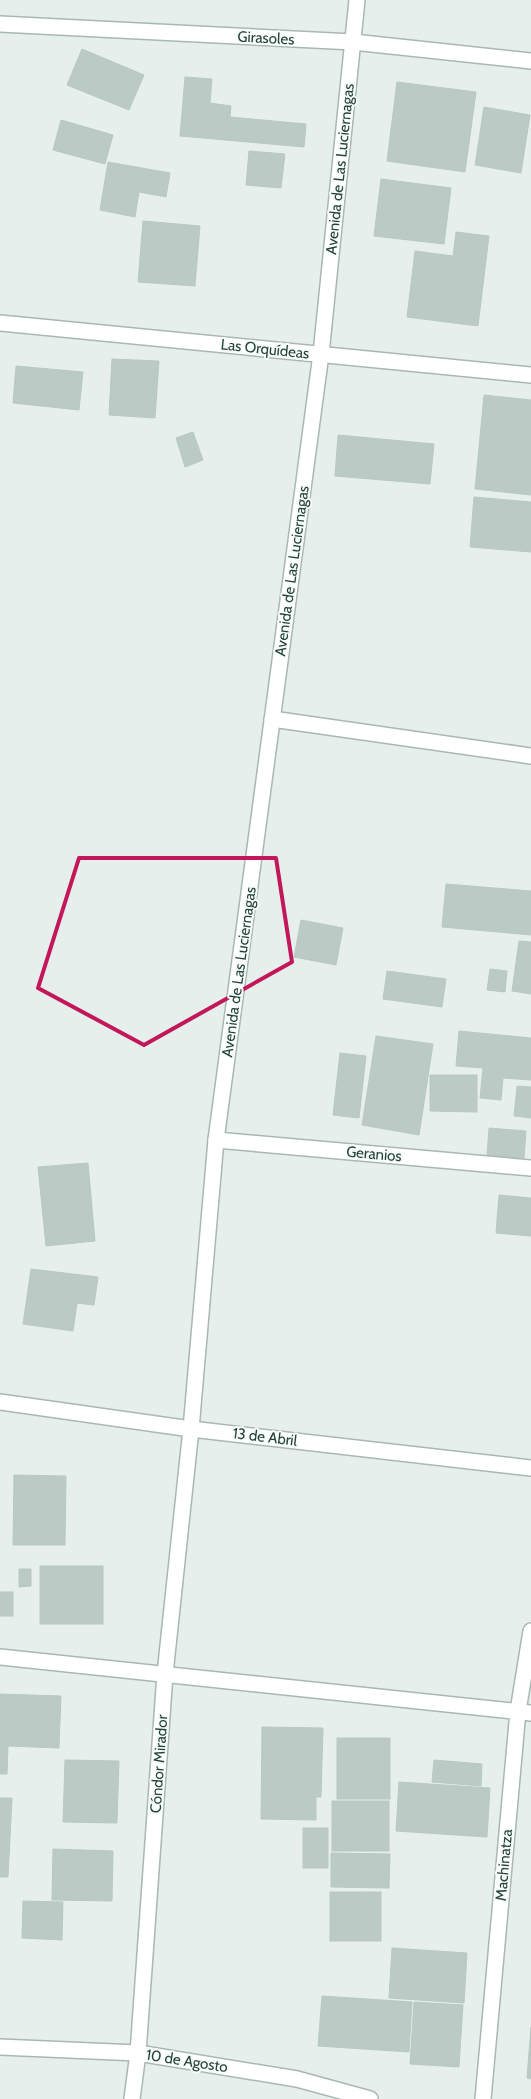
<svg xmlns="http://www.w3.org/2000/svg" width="531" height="2099" font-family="Cabin,sans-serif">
<rect width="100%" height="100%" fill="#e6efeb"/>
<g fill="#bbcac4" stroke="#b8c9c2">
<path d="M82,49L144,75L129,110L67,85Z"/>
<path d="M185,77L212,79L210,103L231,106L230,117L306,124L304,147L180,136Z"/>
<path d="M397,82L476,92L465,172L387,161Z"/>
<path d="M484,107L530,115L521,173L475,165Z"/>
<path d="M61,120L113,135L105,164L53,150Z"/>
<path d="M249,151L285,154L281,188L246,185Z"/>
<path d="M108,162L170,173L166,197L139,192L135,217L100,210Z"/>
<path d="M381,179L451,188L444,244L374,236Z"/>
<path d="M143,221L200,226L195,286L138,282Z"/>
<path d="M456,232L489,236L478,326L407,317L415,251L453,256Z"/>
<path d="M112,359L159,361L155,418L109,415Z"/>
<path d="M16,366L83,372L79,410L13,403Z"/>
<path d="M484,395L531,400V495L475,489Z"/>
<path d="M193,432L203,460L185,467L176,438Z"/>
<path d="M338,435L434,444L430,484L335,476Z"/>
<path d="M474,497L531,502V552L470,547Z"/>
<path d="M446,884L531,891V935L442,927Z"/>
<path d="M301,920L343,928L336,965L294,957Z"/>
<path d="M519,941L531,942V994L512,991Z"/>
<path d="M490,969L507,971L505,992L487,990Z"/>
<path d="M387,971L446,979L442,1007L383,999Z"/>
<path d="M459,1031L531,1038V1080L503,1078L501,1100L480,1098L483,1068L456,1066Z"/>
<path d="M376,1036L433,1044L419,1135L362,1125Z"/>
<path d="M340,1053L366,1056L359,1118L333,1115Z"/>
<path d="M430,1075H477V1112L430,1111Z"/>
<path d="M517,1086L531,1087V1118L514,1116Z"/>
<path d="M489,1128L526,1131L524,1158L487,1155Z"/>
<path d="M88,1163L95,1241L46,1246L38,1167Z"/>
<path d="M499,1195L531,1198V1236L496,1233Z"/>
<path d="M31,1269L98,1277L94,1305L77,1303L73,1331L23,1324Z"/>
<path d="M14,1475L66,1476L65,1545H13Z"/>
<rect x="40" y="1566" width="63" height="58"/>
<path d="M19,1569H31V1586L19,1587Z"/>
<rect x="0" y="1592" width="13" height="24"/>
<path d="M0,1694L61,1696L59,1748L8,1746L7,1774H0Z"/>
<path d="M262,1727L323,1728L321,1797H316V1820L261,1819Z"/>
<rect x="337" y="1738" width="53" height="61"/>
<path d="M65,1760L119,1761L117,1823L63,1822Z"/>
<path d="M434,1760L482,1764L481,1786L432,1782Z"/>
<path d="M399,1782L490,1788L487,1837L396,1831Z"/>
<path d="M0,1798H12L8,1877H0Z"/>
<rect x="332" y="1801" width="57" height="50"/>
<rect x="303" y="1828" width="25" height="40"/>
<path d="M53,1849L113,1851L112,1901L52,1900Z"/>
<path d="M331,1853L390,1854L389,1888L331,1887Z"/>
<rect x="330" y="1892" width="51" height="49"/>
<path d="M23,1901L63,1902L62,1940L22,1938Z"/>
<path d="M392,1948L467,1953L464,2003L389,1998Z"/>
<path d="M322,1996L412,2002L409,2052L318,2046Z"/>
<path d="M414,2002L463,2005L459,2067L410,2064Z"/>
<path d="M531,2027V2079L527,2078Z"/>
</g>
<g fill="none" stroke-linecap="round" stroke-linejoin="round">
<defs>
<g id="minor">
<path d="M0,24L353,42L531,61"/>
<path d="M0,323L531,375"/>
<path d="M272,719L531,756"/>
<path d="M216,1140L531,1168"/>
<path d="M0,1402L191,1429L531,1468"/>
<path d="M0,1657L531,1713"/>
<path d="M0,2047L138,2053L297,2079L370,2099"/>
<path d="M132,2099L138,2053L165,1674L191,1429L216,1140L321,354L357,0"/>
<path d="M483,2099L518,1711L531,1631"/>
</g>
</defs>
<use href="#minor" stroke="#a8b8b2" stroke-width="18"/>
<use href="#minor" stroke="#fff" stroke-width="15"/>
</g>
<path fill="none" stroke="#c2185b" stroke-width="4" stroke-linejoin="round" d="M79,858H276L292,962L144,1045L38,988Z"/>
<g text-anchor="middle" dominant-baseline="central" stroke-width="4" stroke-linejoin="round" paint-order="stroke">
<g font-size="15" fill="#24423a" stroke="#f7fbf9">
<text transform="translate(266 38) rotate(3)">Girasoles</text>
<text transform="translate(340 169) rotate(-84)">Avenida de Las Luciernagas</text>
<text transform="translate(265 349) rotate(6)">Las Orquídeas</text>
<text transform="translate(292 571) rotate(-82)">Avenida de Las Luciernagas</text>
<text transform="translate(239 972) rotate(-82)">Avenida de Las Luciernagas</text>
<text transform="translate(374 1154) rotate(5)">Geranios</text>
<text transform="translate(265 1437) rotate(7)">13 de Abril</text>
<text transform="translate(159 1764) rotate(-86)">Cóndor Mirador</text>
<text transform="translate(504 1865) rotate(-85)">Machinatza</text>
<text transform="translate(187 2061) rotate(9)">10 de Agosto</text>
</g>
</g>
</svg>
